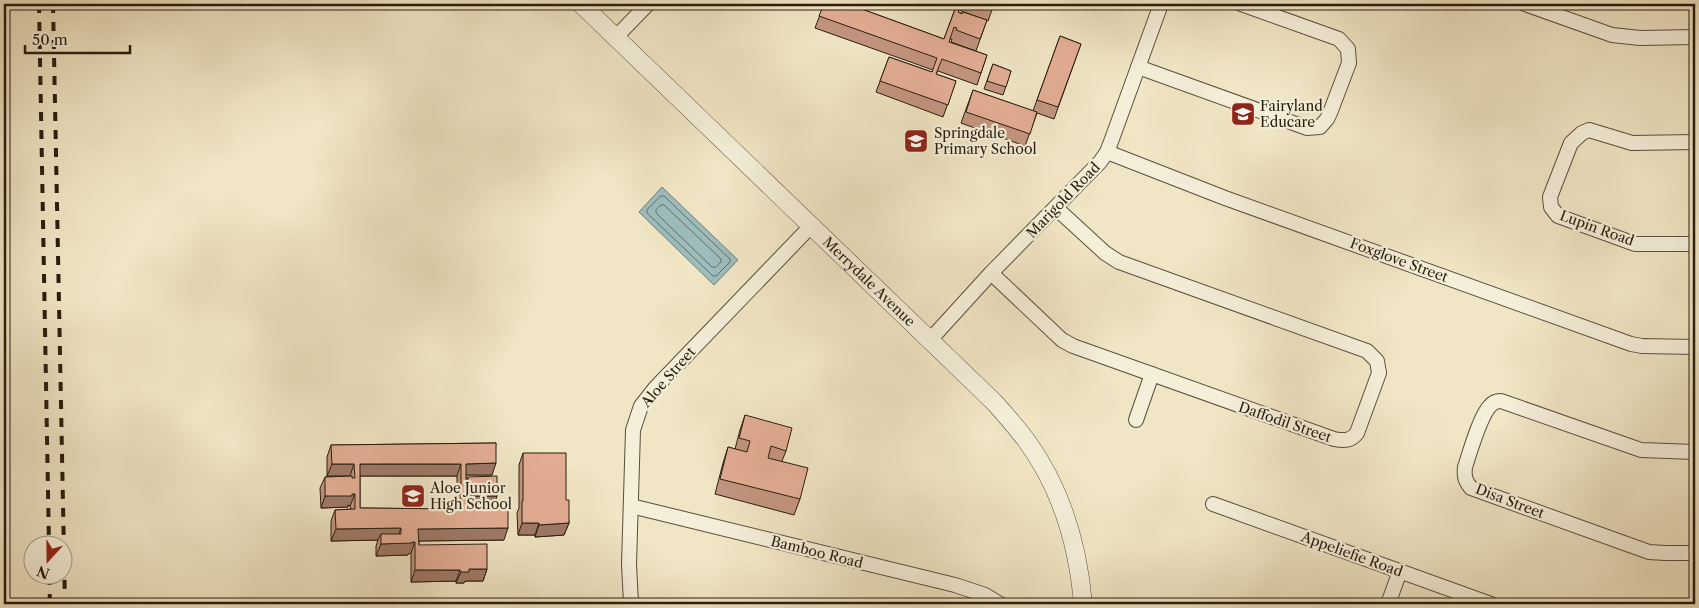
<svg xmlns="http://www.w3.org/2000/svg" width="1699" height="608" font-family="'Libre Caslon Text',serif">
<rect width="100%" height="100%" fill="#f0e5c4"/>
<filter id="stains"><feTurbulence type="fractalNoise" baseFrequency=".004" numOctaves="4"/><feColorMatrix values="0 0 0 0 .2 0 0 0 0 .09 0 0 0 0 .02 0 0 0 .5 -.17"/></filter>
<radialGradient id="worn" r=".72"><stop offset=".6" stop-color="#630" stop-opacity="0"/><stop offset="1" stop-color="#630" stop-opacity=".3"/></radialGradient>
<path fill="#9dbdbd" stroke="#6e7d77" d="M662,187L738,260L714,285L639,212Z"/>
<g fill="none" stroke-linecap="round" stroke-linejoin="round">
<g stroke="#626d66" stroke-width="1">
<path d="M661,196H664L730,259V262L716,276H713L647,213V210Z"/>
<path d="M661,205H664L721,259V262L716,267H712L656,213V210Z"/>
</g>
<defs>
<g id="minor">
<path d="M1525,4L1612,35L1640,38L1695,37"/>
<path d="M616,37L648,4"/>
<path d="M1138,67L1307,128L1320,127L1327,119L1330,113L1349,63L1348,49L1339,39L1241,4"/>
<path d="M1695,142L1632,143L1589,130L1582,133L1571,143L1550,197L1551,207L1558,216L1635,244H1695"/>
<path d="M1107,152L1225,198L1631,344L1642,346L1695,347"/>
<path d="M991,273L1062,340L1073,346L1334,439C1344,441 1351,441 1357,433L1379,373L1377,361L1367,351L1119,262L1105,253L1056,208"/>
<path d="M930,340L991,273L1100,162L1107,152L1112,139L1161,4"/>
<path d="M1136,420L1152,374"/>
<path d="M1695,452L1641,450L1501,401C1496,401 1493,402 1490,406C1480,416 1470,452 1465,467C1464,476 1465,481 1471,488L1649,552L1665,553H1695"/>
<path d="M1213,504L1491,604"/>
<path d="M631,506L955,585L985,595L1000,604"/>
<path d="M631,604L629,564L633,430L641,406L656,387L811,226"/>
<path d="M1388,604L1400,571"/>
</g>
<g id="tertiary">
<path id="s1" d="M581,4L994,402C1005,414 1016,427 1026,440C1062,489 1078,545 1083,604"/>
</g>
</defs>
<use href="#minor" stroke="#5a4f3c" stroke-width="16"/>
<use href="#tertiary" stroke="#5a4f3c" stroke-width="19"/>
<use href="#minor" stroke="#f5eed9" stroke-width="14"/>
<use href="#tertiary" stroke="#f5eed9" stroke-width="18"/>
<g stroke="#281d0e" stroke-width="4" stroke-dasharray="9 9" stroke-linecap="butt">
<path d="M39,4L49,546"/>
<path d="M53,4L65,604"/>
<path d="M49,576L50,604"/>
</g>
</g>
<g fill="#c3957f" stroke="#281d0e" fill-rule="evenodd">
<path d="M824,4H848L944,39L955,9L941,4H994L988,21L959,10L958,12L987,20L976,51L951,42L952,39H950L949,42L987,55L977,85L938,71L936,74L956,81L943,117L876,92L889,57L932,72L933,70L815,28Z"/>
<path d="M1060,36L1081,44L1054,119L1037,113L1025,146L961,123L973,90L1033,111Z"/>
<path d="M993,64L1011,71L1003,95L984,89Z"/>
<path d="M745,415L786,451L782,461L800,499L794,515L715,494L723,463L728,447L735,449L740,430Z"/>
<path d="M496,443L492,475H466V480H467L468,477L493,508H466L504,540L419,541V545L487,569L483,581H465L464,583H456V581L411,582V553L408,554V555L376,556V546L378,540L331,541V521L335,510L351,509L350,506L348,505V507L321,508L320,488L325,477L350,476H327V457L331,445ZM360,476H457V509L360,508Z"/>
<path d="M523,453L566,500L569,523L564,535L535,537V535H518L517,513L519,508V465Z"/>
</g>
<g fill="#9f7968" stroke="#281d0e">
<path d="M496,463L492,475H461L466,464Z"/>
<path d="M332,464H354L350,476H327Z"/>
<path d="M360,464H461L457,476H356Z"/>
<path d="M352,494H355L350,506L348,505V507L321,508L325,496Z"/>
<path d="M468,496H497L493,508H464Z"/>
<path d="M522,523H539L535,535H518Z"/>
<path d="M569,523L564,535L535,537L539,525Z"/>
<path d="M401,528L397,540L381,534L378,540L331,541L336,529Z"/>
<path d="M508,528L504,540L414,541L418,529Z"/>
<path d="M415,542L411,553L408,554V555L376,556L381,544Z"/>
<path d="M469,569H487L483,581H465L464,583H456L461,572Z"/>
<path d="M415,570H460L456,581L411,582Z"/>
</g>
<g fill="#e3ad94" stroke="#281d0e" fill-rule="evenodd">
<path d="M824,4H848L944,39L957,4H962L958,12L962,14L963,12L987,20L980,39L956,30L957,28L954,27L949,42L987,55L981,73L942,59L936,74L956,81L948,105L880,81L889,57L932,72L937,58L819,16Z"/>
<path d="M978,4H994L992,9Z"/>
<path d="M1060,36L1081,44L1058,107L1037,100Z"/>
<path d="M993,64L1011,71L1006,87L987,81Z"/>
<path d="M973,90L1037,112L1030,134L966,112Z"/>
<path d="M745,415L792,428L786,451L771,446L768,458L808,468L800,499L720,479L728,447L747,452L750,441L739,438Z"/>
<path d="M496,443V463L466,464V480H468V477L497,476V496H468V492H466V508H508V528L418,529L419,545L487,544V569H469V572H461L460,570H415V542H412V543L381,544V534H401V528L336,529L335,510L355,509V494H352V496H325V477L352,476V478H355L354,464H332L331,445ZM360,464H461V509L360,508Z"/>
<path d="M523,453H566V500H569V523L539,525V523H522V501H523Z"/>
</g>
<defs>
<symbol id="school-square" viewBox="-11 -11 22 22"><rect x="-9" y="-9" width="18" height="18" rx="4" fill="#8f2418" stroke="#f5eed9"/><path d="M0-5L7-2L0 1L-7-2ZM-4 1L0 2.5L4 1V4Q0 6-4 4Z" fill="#fff"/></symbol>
</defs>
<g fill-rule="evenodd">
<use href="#school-square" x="1229" y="100" width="28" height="28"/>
<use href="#school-square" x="902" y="127" width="28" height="28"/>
<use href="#school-square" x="399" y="482" width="28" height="28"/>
</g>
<g text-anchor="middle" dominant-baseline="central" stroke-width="4.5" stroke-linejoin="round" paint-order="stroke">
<g font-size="14" fill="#281d0e" stroke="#f5eed9" text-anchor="start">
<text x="1260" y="106">Fairyland<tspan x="1260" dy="16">Educare</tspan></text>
<text x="934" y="133">Springdale<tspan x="934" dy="16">Primary School</tspan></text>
<text x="430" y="488">Aloe Junior<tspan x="430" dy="16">High School</tspan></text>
</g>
<g font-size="14" fill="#281d0e" stroke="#f5eed9">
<text transform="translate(1063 200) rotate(-46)">Marigold Road</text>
<text transform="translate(1597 228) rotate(20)">Lupin Road</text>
<text transform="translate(1399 260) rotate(20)">Foxglove Street</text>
<text stroke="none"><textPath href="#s1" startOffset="400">Merrydale Avenue</textPath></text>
<text transform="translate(668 377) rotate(-49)">Aloe Street</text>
<text transform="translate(1285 422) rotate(19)">Daffodil Street</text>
<text transform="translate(1510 501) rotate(21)">Disa Street</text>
<text transform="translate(817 552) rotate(14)">Bamboo Road</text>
<text transform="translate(1352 554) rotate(20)">Appeliefie Road</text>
</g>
</g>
<rect width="1699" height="608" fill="none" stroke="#f0e5c4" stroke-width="20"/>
<rect x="5" y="5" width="1689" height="598" fill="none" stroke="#281d0e" stroke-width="2.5"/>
<rect x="10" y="10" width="1679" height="588" fill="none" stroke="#281d0e"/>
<g transform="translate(48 560) rotate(201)"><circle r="24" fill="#f5eed9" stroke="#a39a88"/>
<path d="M0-4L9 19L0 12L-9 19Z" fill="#8f2418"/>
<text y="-8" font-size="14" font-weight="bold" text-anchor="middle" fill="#281d0e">N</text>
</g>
<path d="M25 45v8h105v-8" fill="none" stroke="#281d0e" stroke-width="2.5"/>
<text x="32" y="45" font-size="15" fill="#281d0e" stroke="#f5eed9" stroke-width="4" paint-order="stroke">50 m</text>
<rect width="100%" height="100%" filter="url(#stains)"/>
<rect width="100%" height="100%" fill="url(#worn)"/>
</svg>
